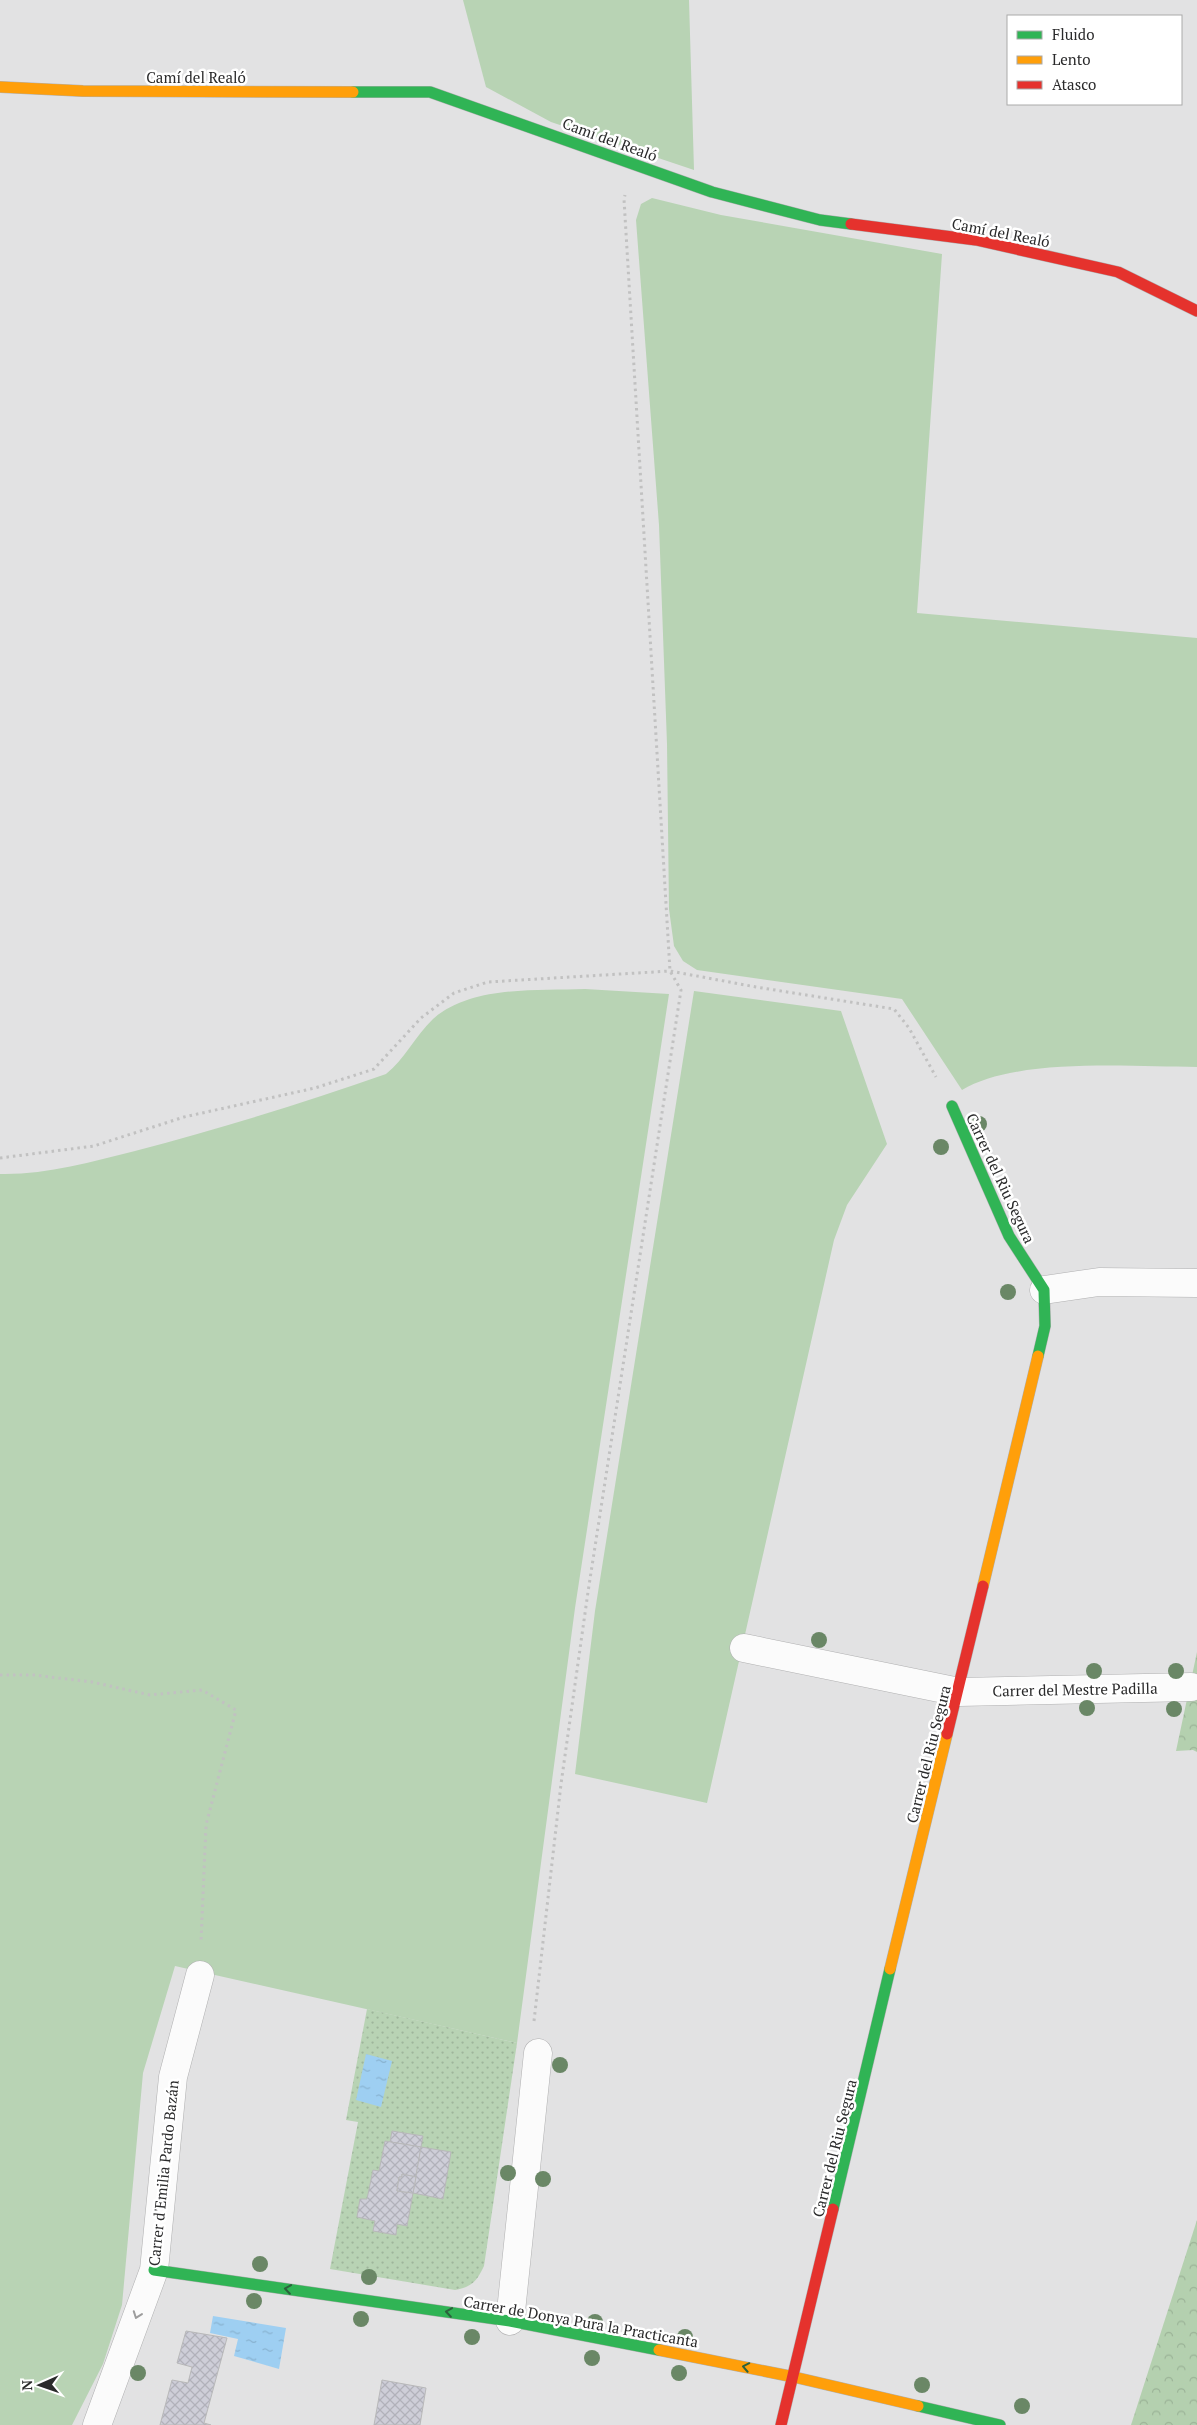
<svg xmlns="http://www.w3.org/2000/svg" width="1197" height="2425" font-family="'PT Serif',serif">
<defs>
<pattern id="forest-crowns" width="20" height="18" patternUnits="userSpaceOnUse" patternTransform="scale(1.25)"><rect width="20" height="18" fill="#b4d0af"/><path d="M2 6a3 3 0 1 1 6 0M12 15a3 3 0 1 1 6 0" fill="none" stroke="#9bb397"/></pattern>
<pattern id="garden-dots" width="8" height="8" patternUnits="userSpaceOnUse" patternTransform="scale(1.25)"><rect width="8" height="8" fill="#b8d3b4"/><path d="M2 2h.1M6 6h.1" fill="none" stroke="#9eb59b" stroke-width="1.8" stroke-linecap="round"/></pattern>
<pattern id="water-ripples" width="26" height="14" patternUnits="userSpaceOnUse" patternTransform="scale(1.25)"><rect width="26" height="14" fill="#9ecff2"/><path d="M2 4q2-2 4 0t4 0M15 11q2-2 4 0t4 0" fill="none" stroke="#88b2d0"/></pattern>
<pattern id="building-cross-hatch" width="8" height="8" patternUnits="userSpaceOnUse" patternTransform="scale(1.25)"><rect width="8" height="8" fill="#ceced8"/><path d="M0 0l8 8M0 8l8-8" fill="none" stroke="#b1b1ba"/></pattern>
</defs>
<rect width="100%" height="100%" fill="#e2e2e3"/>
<g fill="#b8d3b4">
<path d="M463,0H689L694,170L551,122L486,87Z"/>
<path d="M652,198L721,215L942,254L917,613L1197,638V1067C1133,1067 1017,1057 962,1090L902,999L697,970L683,961L674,946L669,909L667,744L659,525L636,220L641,204Z"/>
<path d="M585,989L669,994L575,1608L517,2043L175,1966L143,2073L122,2305L103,2364L72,2425H0V1174C45,1175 91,1162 135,1151C219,1129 304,1103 386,1074C405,1059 415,1036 433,1019C472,985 537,991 585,989Z"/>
<path d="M694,991L841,1011L887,1144L847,1205L834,1240L707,1803L575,1774L595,1611Z"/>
</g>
<g fill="url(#forest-crowns)">
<path d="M1197,1652V1752L1193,1750L1176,1751Z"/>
<path d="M1197,2220V2425H1131Z"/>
</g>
<path fill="url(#garden-dots)" d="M367,2009L517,2043L484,2266C477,2281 472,2287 455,2290L330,2269L358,2122L346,2120Z"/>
<g fill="url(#water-ripples)">
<path d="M366,2054L392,2061L381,2107L356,2100Z"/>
<path d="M213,2316L286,2328L279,2369L234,2356L238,2339L210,2333Z"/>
</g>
<g fill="url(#building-cross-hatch)" stroke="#b8b8b9">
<path d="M392,2131L423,2136L421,2147L390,2142Z"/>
<path d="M385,2141L421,2147L416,2177L402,2174V2177H399L397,2191L413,2193L407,2226L397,2224L396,2235L373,2231L375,2221L357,2217L360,2199H367L373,2170L379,2171Z"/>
<path d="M421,2147L451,2152L443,2199L413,2193Z"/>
<path d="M402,2174L416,2177L413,2193L397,2191L399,2177H402Z"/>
<path d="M186,2331L227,2338L204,2423L211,2425H160L172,2380L188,2383L192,2367L177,2363Z"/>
<path d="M382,2380L426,2388L420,2425H374Z"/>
</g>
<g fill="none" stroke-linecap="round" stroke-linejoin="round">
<defs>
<g id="street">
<path d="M1044,1290L1099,1282L1197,1283"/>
<path d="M744,1648L959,1692L1191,1687"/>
<path d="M510,2321L538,2053"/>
<path d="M97,2425L154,2270L173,2077L200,1975"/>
</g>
<g id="fast">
<path d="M353,92H430L712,192L820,220L851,224"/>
<path d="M952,1106L1009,1236L1044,1290L1045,1326L1038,1356"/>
<path d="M833,2209L890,1969"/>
<path d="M154,2270L510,2321L659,2350"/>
<path d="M918,2406L1000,2425"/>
</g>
<g id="slow">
<path d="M0,87L83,91L353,92"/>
<path d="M983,1586L1038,1356"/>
<path d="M890,1969L947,1734"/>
<path d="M659,2350L794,2377L918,2406"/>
</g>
<g id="jam">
<path d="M851,224L976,240L1118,272L1197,311"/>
<path d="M947,1734L983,1586"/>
<path d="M781,2425L833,2209"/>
</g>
</defs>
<use href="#street" stroke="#b0b0b1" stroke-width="29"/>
<use href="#fast" stroke="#b0b0b1" stroke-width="12"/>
<use href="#slow" stroke="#b0b0b1" stroke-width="12"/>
<use href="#jam" stroke="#b0b0b1" stroke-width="12"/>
<g stroke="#c1c1c1" stroke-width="3" stroke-dasharray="2.5 4" stroke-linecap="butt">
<path d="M0,1158L94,1146L184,1117L315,1088L374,1069L421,1018L454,993L488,982L670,971L756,987L894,1009L909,1028L936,1077"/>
<path d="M0,1675H34L92,1682L150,1695L202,1690L236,1710L206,1825L201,1942"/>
<path d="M534,2021L561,1784L588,1592L681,990L670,971L624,199L625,195"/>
</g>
<use href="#street" stroke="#fbfbfb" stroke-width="28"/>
<use href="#fast" stroke="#30b455" stroke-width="11"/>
<use href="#slow" stroke="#ff9f0a" stroke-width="11"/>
<use href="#jam" stroke="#e5322d" stroke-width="11"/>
</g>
<g fill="#6a8766">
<circle cx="979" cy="1124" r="8"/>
<circle cx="941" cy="1147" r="8"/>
<circle cx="1008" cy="1292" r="8"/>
<circle cx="819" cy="1640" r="8"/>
<circle cx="1094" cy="1671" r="8"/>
<circle cx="1176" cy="1671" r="8"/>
<circle cx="1087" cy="1708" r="8"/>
<circle cx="1174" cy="1709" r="8"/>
<circle cx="560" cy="2065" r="8"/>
<circle cx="508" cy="2173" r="8"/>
<circle cx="543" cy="2179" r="8"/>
<circle cx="260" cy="2264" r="8"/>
<circle cx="369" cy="2277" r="8"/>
<circle cx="254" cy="2301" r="8"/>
<circle cx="361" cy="2319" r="8"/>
<circle cx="595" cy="2322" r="8"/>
<circle cx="472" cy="2337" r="8"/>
<circle cx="685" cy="2337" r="8"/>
<circle cx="592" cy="2358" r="8"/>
<circle cx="138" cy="2373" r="8"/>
<circle cx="679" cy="2373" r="8"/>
<circle cx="922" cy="2385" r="8"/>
<circle cx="1022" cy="2406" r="8"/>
</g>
<defs><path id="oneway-chevron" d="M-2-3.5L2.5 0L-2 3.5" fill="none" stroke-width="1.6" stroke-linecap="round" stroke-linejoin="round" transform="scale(1.25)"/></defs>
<g stroke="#2c613c">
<use href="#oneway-chevron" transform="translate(288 2289) rotate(-172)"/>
<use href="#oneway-chevron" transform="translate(449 2312) rotate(-172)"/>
<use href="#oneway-chevron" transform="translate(746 2367) rotate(-169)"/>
</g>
<use stroke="#9d9d9d" href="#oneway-chevron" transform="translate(137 2315) rotate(110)"/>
<g text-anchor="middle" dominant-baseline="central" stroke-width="5" stroke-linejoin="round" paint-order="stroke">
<g font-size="15" fill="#2a2a2b" stroke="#fff">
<text x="196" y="77">Camí del Realó</text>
<text transform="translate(610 139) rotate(20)">Camí del Realó</text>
<text transform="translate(1001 232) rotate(11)">Camí del Realó</text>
<text transform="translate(1001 1178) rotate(65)">Carrer del Riu Segura</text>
<text transform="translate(1075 1689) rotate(-1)">Carrer del Mestre Padilla</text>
<text transform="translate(928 1754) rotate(-76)">Carrer del Riu Segura</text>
<text transform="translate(834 2148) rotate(-76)">Carrer del Riu Segura</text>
<text transform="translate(163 2173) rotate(-84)">Carrer d'Emilia Pardo Bazán</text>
<text transform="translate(581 2321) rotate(10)">Carrer de Donya Pura la Practicanta</text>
</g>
</g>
<rect x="1007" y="15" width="175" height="90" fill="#ffffff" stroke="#aaaaaa"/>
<rect x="1017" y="31" width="25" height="8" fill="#30b455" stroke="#aaaaaa"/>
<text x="1052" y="40" font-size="15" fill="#2a2a2b">Fluido</text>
<rect x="1017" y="56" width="25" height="8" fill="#ff9f0a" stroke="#aaaaaa"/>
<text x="1052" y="65" font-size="15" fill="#2a2a2b">Lento</text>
<rect x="1017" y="81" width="25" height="8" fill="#e5322d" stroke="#aaaaaa"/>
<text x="1052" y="90" font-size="15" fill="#2a2a2b">Atasco</text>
<g transform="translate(40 2385) rotate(268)" stroke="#ffffff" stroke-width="4" paint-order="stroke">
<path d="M0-4L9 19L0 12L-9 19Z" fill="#2a2a2b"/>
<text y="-8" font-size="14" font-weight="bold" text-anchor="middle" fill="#2a2a2b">N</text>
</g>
</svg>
